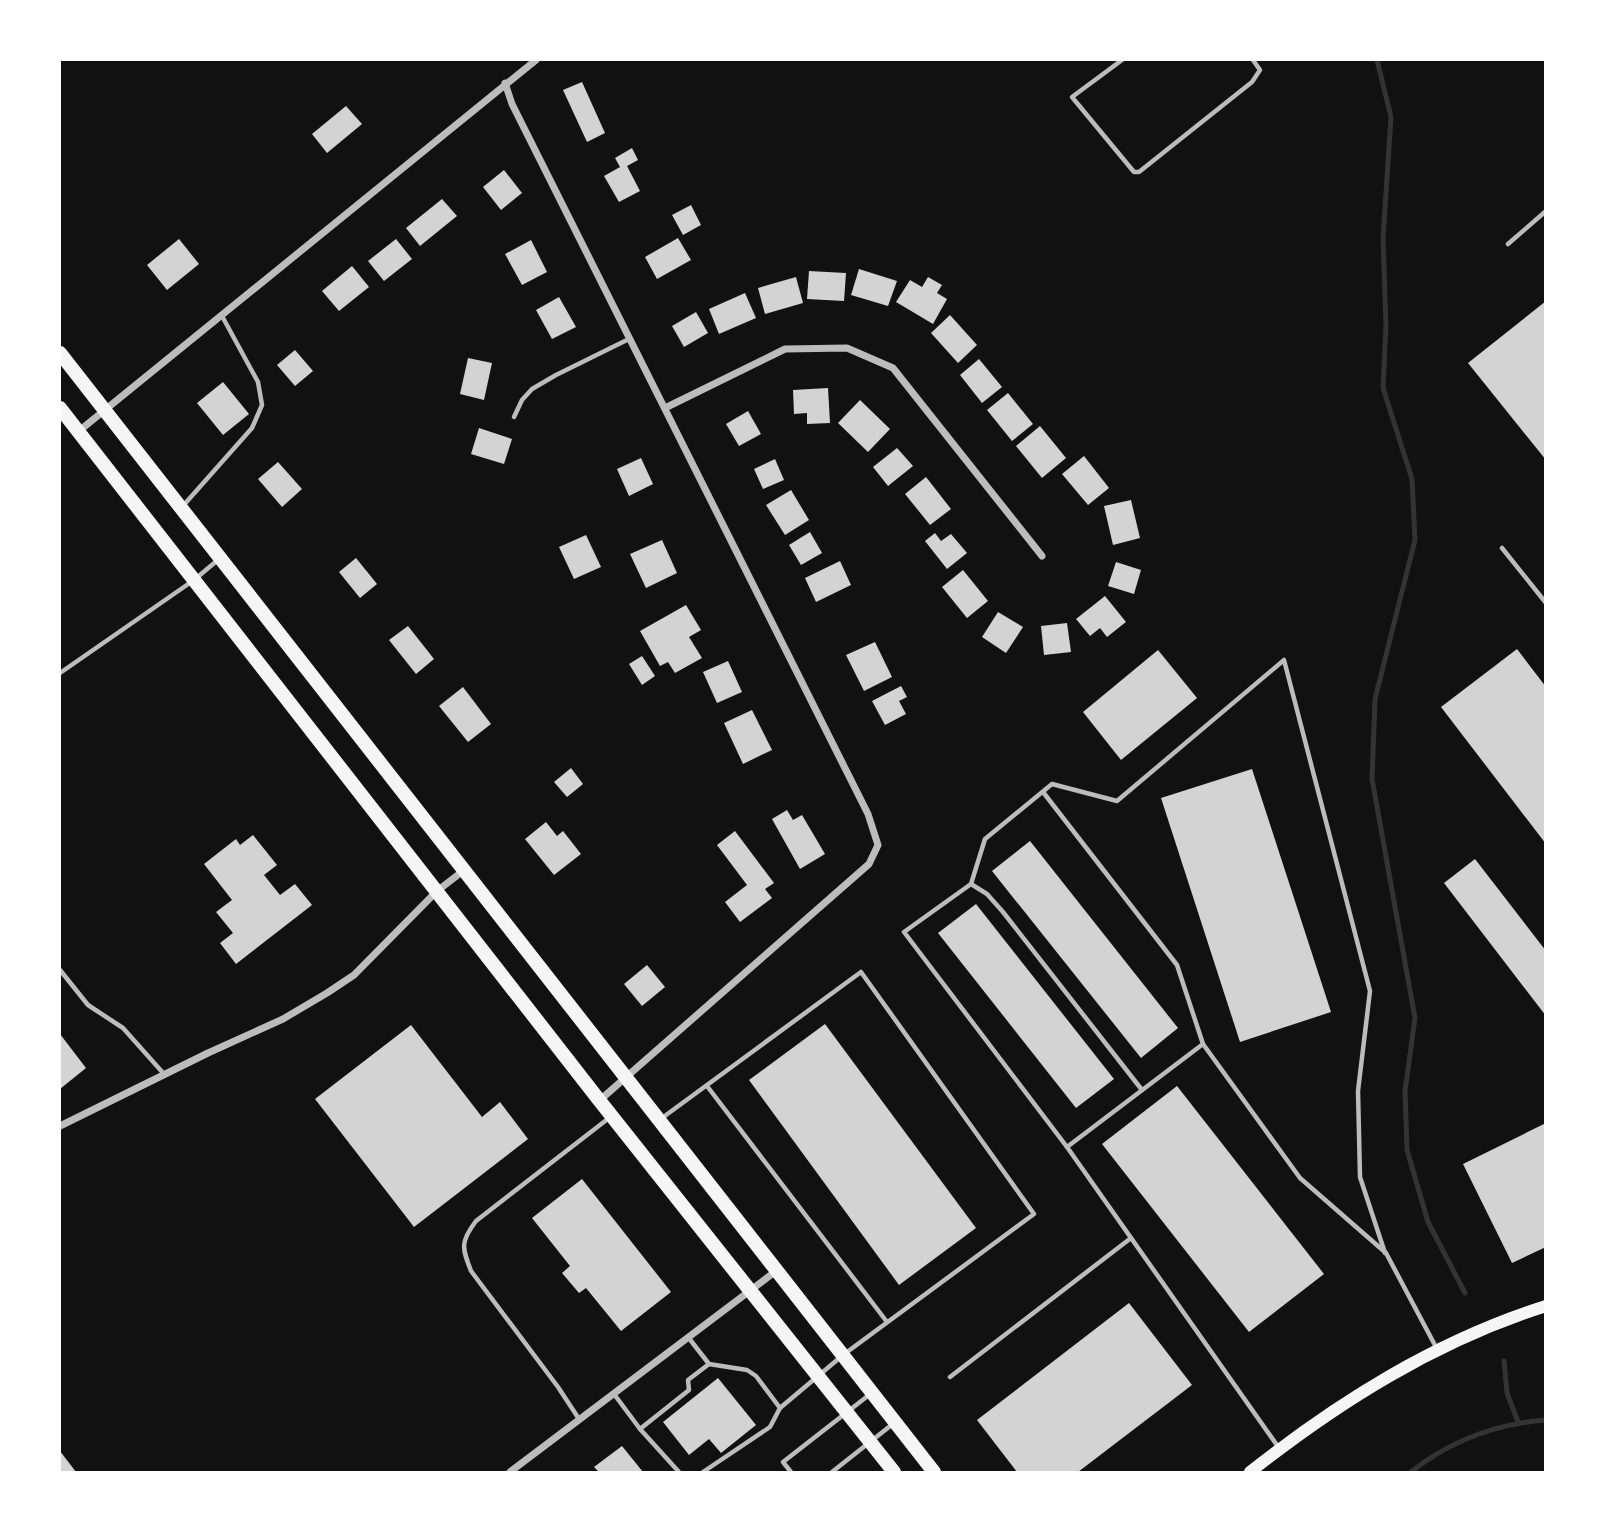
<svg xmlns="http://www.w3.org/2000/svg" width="1605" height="1532" font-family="Roboto,sans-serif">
<rect width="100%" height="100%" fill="#111"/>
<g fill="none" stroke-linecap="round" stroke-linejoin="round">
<g stroke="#333" stroke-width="5">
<path d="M1377,60L1391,117L1383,238L1386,326L1383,388L1412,479L1415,540L1375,699L1372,779L1415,1018L1405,1091L1407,1150L1428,1222L1465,1293"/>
<path d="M1504,1361L1507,1393L1518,1422"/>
<path d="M1411,1472C1450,1441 1496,1424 1546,1420"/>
</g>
</g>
<g fill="#d3d3d3">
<path d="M582,82L605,133L587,142L563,90Z"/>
<path d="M346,106L362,124L327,153L312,134Z"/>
<path d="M632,148L638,160L627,166L640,191L619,202L604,176L620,167L615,158Z"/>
<path d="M504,170L522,193L501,210L483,187Z"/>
<path d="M442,199L457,216L420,246L406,228Z"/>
<path d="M691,205L701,225L683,235L672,215Z"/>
<path d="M678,238L691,260L657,279L645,257Z"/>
<path d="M179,239L199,264L167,290L147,265Z"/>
<path d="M396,239L412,259L384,281L368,261Z"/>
<path d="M531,240L547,272L522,285L505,254Z"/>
<path d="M352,266L369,287L339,311L322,291Z"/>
<path d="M859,269L897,281L888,306L851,295Z"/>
<path d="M809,271L846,273L844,301L807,299Z"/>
<path d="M796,277L803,303L765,314L758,288Z"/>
<path d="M928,277L942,285L937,293L947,299L933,324L896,302L910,280L922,287Z"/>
<path d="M745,293L756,318L719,334L709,309Z"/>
<path d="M559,297L576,327L552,339L536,310Z"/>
<path d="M1546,301V460L1468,363Z"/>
<path d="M696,312L708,333L684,347L672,326Z"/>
<path d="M950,315L977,345L958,363L931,333Z"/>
<path d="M295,350L313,371L295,386L277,365Z"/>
<path d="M468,358L492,363L484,400L460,394Z"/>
<path d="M979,359L1002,387L982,403L960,375Z"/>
<path d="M223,382L249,414L223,435L197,403Z"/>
<path d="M828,388L830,423L807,424V413L794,414L793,390Z"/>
<path d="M1008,393L1033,424L1012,441L987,410Z"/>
<path d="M860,400L890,429L868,452L838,423Z"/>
<path d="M748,411L761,434L739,446L726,424Z"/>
<path d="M1040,426L1066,458L1042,478L1016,446Z"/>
<path d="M479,428L512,439L504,464L471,454Z"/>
<path d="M897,448L913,466L888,486L873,467Z"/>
<path d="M1084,456L1109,488L1088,505L1062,474Z"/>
<path d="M641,458L653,484L629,496L617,469Z"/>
<path d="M775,459L784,480L763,489L754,469Z"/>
<path d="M278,462L302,489L282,507L258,479Z"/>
<path d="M926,477L951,509L930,525L905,494Z"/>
<path d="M791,490L809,520L785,535L766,505Z"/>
<path d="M1131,500L1140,538L1113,545L1104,506Z"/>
<path d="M810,532L822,553L801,565L789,545Z"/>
<path d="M935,533L941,541L951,534L967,553L947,569L925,541Z"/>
<path d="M586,535L601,567L574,579L559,547Z"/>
<path d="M662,540L677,573L646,588L630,554Z"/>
<path d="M356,558L377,584L360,598L339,572Z"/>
<path d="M840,561L851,585L816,602L805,578Z"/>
<path d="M1116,562L1141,570L1134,594L1108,586Z"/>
<path d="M963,570L988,601L967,618L942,587Z"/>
<path d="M1105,596L1126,622L1107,637L1100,628L1090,636L1076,619Z"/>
<path d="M686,605L701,630L689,637L702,658L675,673L668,662L660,666L640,631Z"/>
<path d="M998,612L1023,627L1006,653L982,637Z"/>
<path d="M1067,623L1071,652L1044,655L1041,626Z"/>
<path d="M408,626L434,659L416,674L389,640Z"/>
<path d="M875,642L892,677L864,691L846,655Z"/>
<path d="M1517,649L1546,687V844L1441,707Z"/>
<path d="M1158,650L1197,698L1121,760L1083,712Z"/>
<path d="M642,656L655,676L642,685L629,664Z"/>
<path d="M728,661L742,692L717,703L703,672Z"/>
<path d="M901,686L907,697L899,701L906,714L885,725L872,701Z"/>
<path d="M463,687L491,724L468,742L439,706Z"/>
<path d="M752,710L772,750L743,764L724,723Z"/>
<path d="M571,768L583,784L567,797L554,782Z"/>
<path d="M1252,769L1331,1012L1240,1042L1161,798Z"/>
<path d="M787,810L793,820L802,815L825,854L800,869L772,819Z"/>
<path d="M546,822L557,836L563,831L581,854L554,875L525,839Z"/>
<path d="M735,831L774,883L765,889L772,898L740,922L725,902L747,885L717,845Z"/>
<path d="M253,835L277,865L264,875L280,895L295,884L312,905L236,964L220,943L233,933L216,912L232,900L204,864L236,839L240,845Z"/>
<path d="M1030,841L1178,1028L1141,1058L992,871Z"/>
<path d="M1475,859L1546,951V1016L1444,883Z"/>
<path d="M976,904L1114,1079L1076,1108L938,933Z"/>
<path d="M647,965L665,987L642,1006L624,984Z"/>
<path d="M825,1024L976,1228L899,1285L749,1080Z"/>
<path d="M411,1025L482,1117L500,1102L528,1139L414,1227L315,1099Z"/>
<path d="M60,1034L86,1068L60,1089Z"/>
<path d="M1177,1086L1324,1274L1249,1332L1102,1144Z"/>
<path d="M1546,1123V1247L1512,1263L1463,1164Z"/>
<path d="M582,1179L671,1292L621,1331L586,1288L579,1293L562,1273L570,1266L532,1218Z"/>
<path d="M1129,1303L1192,1385L1078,1472H1017L977,1420Z"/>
<path d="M718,1378L756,1425L721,1453L709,1439L689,1455L663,1422Z"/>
<path d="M622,1446L643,1472H599L594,1467Z"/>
<path d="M60,1451L76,1472H60Z"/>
</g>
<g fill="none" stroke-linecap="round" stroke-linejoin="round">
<g stroke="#bcbcbc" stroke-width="4.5">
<path d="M1122,60L1072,97L1134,172H1139L1252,82L1260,70L1253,60"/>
<path d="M1508,244L1546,211"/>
<path d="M514,417L522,400L532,389L556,375L629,339"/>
<path d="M182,507L252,428L262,405L258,382L222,316"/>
<path d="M1502,548L1546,603"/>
<path d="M60,673L194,580L219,559"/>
<path d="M1043,792L1177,965L1203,1044"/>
<path d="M971,884L987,894L1003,912L1142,1090"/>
<path d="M60,970L88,1005L123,1028L164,1074"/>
<path d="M707,1086L887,1322"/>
<path d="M662,1118L861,972L1034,1214L843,1355L780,1408L756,1376L747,1370L709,1364L688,1337"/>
<path d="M1067,1147L904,932L971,884L985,839L1052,784L1117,801L1284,660L1370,991L1358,1091L1360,1177L1385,1253"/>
<path d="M950,1377L1131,1238"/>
<path d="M614,1394L640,1429L689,1390L688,1380L709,1364"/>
<path d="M579,1419L558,1387L471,1271C462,1248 460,1242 476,1221L609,1118"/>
<path d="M640,1429L679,1472"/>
<path d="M1279,1448L1067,1147L1203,1044L1300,1178L1386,1253L1437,1349"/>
<path d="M703,1472L770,1427L780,1408"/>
<path d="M791,1472L783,1462L869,1395"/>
<path d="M832,1472L894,1423"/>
</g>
<g stroke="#bcbcbc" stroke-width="7">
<path d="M505,83L512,104L868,814L878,845L869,864L600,1100"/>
<path d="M665,408L785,349L847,348L893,368L1042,556"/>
<path d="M79,431L536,60"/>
<path d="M60,1126L208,1053L283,1019L327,993L354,975L437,891L463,871"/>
<path d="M510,1472L776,1271"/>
</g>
<path stroke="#f5f5f5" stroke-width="12" d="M1250,1472C1340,1401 1436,1341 1546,1306"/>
<g stroke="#f5f5f5" stroke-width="14">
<path d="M60,353L934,1472"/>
<path d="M60,408L599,1100L894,1472"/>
</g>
</g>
<rect width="1605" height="1532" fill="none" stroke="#ffffff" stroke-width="122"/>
</svg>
